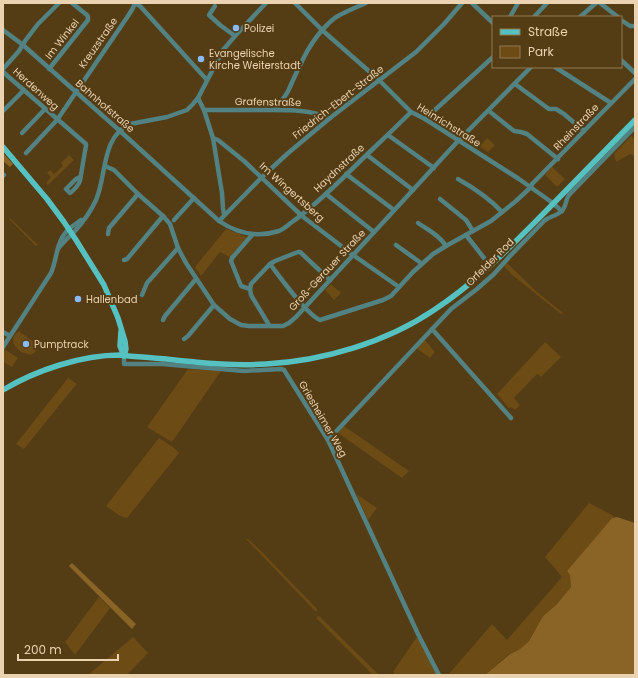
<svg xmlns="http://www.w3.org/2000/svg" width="638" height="678" font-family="Poppins,sans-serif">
<rect width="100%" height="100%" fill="#543c15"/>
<g fill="#6c4b15">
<path d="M631,136L635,139V156L630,154L616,162L614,154Z"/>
<path d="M487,138L495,145L488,152L480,147L481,145Z"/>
<path d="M69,155L74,160L48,185L46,183L51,177L47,173L50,170L54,174L63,166L61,163Z"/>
<path d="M552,167L565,179L557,187L545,175Z"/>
<path d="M10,218L38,245L36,246L9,219Z"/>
<path d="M226,229L247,237L230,257L220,252L201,276L195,267Z"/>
<path d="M507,263L537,292L563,313L561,314L511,274L504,266Z"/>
<path d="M331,284L341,293L334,300L325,290Z"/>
<path d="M19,331L39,346L35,352L31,355C28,354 24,353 21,352C13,346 9,337 19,331Z"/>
<path d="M424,339L435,352L430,358L416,348Z"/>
<path d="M545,342L561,357L541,377L537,374L514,398L520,405L515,410L511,407L509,408L497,394Z"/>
<path d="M4,349L18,358L12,367L3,362Z"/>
<path d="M188,369L221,371L172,442L147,427Z"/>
<path d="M68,378L77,384L70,392L24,449L16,444Z"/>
<path d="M344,426L409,471L402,478L338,433Z"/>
<path d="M159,438L173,447L179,453L127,518L120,516L106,506Z"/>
<path d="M356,494L377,508L368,520Z"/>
<path d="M589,503L614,516L567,571L570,575L571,587L556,605L543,616L529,641L520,649L509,654L485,675H448L492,624L507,640L562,577L545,557Z"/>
<path d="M246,539H248L263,553L315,607L317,609V611H315Z"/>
<path d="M99,597L110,608L75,655L65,642Z"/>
<path d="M319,616L379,675H373L316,618Z"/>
<path d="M133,637L148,653L127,675H88Z"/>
<path d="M416,638H419L437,675H396L393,672Z"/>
</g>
<g fill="#8a6426">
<path d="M3,153L13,164L10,167L3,161Z"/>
<path d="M617,517L635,523V675H485L510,654L520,649L529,641L543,616L556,605L571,587L570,575L567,571L612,518Z"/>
<path d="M72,563L136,624L132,629L69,566Z"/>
</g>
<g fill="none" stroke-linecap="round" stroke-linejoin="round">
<g stroke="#528282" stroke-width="4.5">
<path d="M135,3L140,6L207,80"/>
<path d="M295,3L322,30L379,80L411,112L425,119L519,179L550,201L562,211"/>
<path d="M472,3L493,23"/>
<path d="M600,3L618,17"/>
<path d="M215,6L209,15L220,25L235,36"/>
<path d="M510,17L518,3"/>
<path d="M534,17L547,3"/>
<path d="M580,17L596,3"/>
<path d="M621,20L630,26H635"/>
<path d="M3,30L23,45L120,131L219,221C238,234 257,238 279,231C284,229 288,225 292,222C311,209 328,192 345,176C367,154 389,134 411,112"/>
<path d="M621,60L635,73"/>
<path d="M555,67L611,103"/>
<path d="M3,69L19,51L25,41L38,24L59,3"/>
<path d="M49,69L88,20V17L87,15L72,3"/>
<path d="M3,72L86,144V146L85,151L80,181C78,186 74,190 70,193L66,189L76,179L80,177"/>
<path d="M515,84L549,109H556L564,114L584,131"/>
<path d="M198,98L204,110L213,138L222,193L223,208L224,214"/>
<path d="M204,110C224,110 244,110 263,110C286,110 309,109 330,118"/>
<path d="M276,110C279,102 286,97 289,89C300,65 309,42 328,24C331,21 334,18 338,16C347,11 357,7 366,3"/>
<path d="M3,111L24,90"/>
<path d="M489,111L514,131L521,132L527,134L558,159"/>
<path d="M425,119L493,57"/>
<path d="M22,133L45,109"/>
<path d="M388,135L434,168"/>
<path d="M213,138L218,140L244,161L302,216L353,255L399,287"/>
<path d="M26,153L57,120L128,16L133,8L135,3"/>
<path d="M367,155L413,190"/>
<path d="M105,166L114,170L138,194L163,216L170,224L178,248L186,263L214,305L230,319L241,325L249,326H283L289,323L296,317L458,141L531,67"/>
<path d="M346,174L394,210"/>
<path d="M3,176L4,175"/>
<path d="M458,179C474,188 490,199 502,212"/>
<path d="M326,194L374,232"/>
<path d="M440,199L466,220L473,231"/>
<path d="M174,220L194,198"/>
<path d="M219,221L261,178L287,154L330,118L416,52L444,24L462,3"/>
<path d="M418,223C428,230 439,235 446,246"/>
<path d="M108,234L109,228L138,194"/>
<path d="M466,235L484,258"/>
<path d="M396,245L421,263"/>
<path d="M58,249C63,242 69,237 75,231C83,222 91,211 96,200C107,175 101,137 130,124L167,117L187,110L193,104L198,98L223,50L235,36L266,3"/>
<path d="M124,260L127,259L163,216"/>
<path d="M270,264C280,277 307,315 320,320L383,300L391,296L413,272L433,254L446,246L491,221L516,201L531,187L532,184L635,79"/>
<path d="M250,289L241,286L231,261L232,258L252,235"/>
<path d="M142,295L147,283L178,248"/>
<path d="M163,320L165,316L196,279"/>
<path d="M269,325L251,295L250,289L251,284L270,264L275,261L298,252H300L330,280"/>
<path d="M432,329L511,418"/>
<path d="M3,332L10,336"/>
<path d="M184,339L188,336L214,305"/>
<path d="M3,347L51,273C57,260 56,243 66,232C70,227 76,224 81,220"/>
<path d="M124,356V364H162L244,371L281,369L284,370L328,440L418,634L439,675"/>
<path d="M328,440L451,309L477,289L494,274L510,256L544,221C550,215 559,217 564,208C566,204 566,199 569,195L635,127"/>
</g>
<g stroke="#56c1c1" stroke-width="5.5">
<path d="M3,147L47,199L64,222L76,240L104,285L118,318L125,341L126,349L124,356"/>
<path d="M121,331L120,346L124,356"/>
<path d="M3,390C36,370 82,355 120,355C128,356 135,357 142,357C183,360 225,367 266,364C323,361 387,342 434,310C477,282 512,245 548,209C577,179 606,150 635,120"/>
</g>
</g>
<g fill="#89bafc" stroke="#543c15" stroke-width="1.5">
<circle cx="236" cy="28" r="4"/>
<circle cx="201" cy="59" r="4"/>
<circle cx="78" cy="299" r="4"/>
<circle cx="26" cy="344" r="4"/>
</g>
<g text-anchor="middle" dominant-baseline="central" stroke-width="4" stroke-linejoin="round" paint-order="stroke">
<g font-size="10" fill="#ebd2b0" stroke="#543c15" text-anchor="start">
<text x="244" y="28">Polizei</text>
<text x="209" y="53">Evangelische<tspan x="209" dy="12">Kirche Weiterstadt</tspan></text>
<text x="86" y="299">Hallenbad</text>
<text x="34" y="344">Pumptrack</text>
</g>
<g font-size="10" fill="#ebd2b0" stroke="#543c15">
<text transform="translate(62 39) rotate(-52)">Im Winkel</text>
<text transform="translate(98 43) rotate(-55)">Kreuzstraße</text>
<text transform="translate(36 89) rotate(42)">Herdenweg</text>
<text transform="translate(268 102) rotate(1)">Grafenstraße</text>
<text transform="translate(338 102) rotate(-38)">Friedrich-Ebert-Straße</text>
<text transform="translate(105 106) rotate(41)">Bahnhofstraße</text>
<text transform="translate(449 125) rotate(32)">Heinrichstraße</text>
<text transform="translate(576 127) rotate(-46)">Rheinstraße</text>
<text transform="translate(339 168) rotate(-43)">Haydnstraße</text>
<text transform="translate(292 192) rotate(42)">Im Wingertsberg</text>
<text transform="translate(490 262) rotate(-45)">Orfelder Rod</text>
<text transform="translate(327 270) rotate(-47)">Groß-Gerauer Straße</text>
<text transform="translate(323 419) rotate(60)">Griesheimer Weg</text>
</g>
</g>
<rect width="638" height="678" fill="none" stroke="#ebd2b0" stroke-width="8"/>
<rect x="492" y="16" width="130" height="52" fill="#543c15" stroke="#907853"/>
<rect x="500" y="29" width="20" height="6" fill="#56c1c1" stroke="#907853"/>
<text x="528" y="36" font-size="12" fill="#ebd2b0">Straße</text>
<rect x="500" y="46" width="20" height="12" fill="#6c4b15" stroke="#907853"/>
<text x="528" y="56" font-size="12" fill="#ebd2b0">Park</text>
<path d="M18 654v6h100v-6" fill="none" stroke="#ebd2b0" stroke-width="2"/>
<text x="24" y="654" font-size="12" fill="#ebd2b0" stroke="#543c15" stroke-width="3" paint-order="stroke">200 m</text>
</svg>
